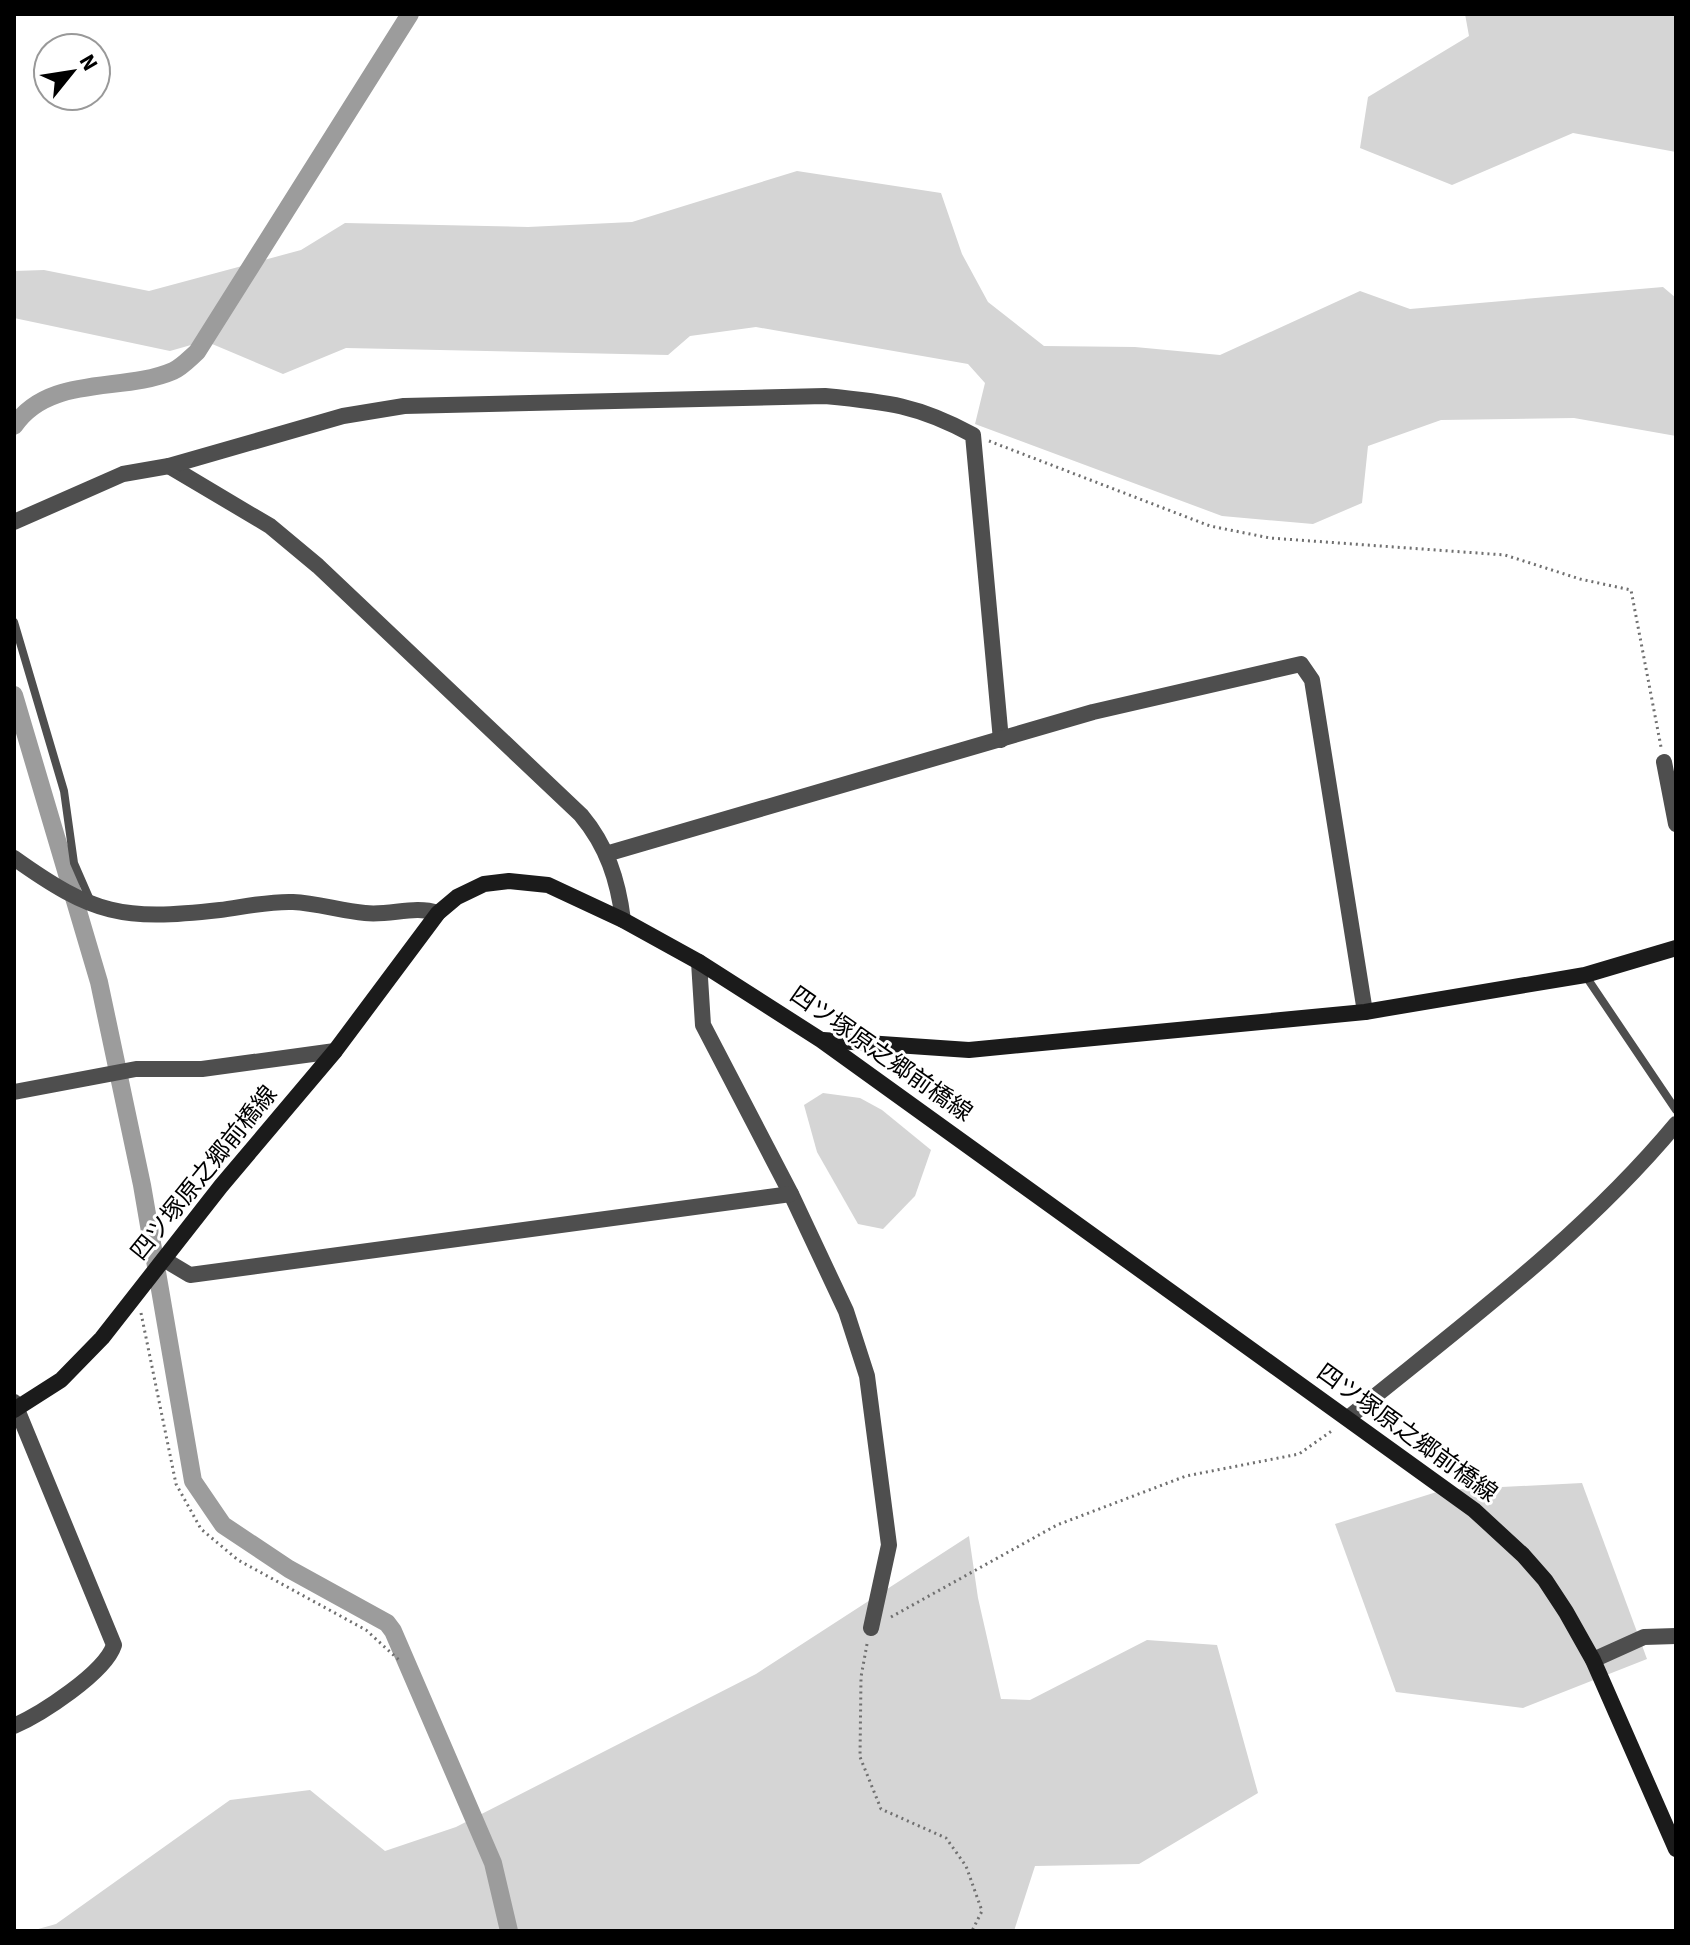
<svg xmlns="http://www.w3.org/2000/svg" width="1690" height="1945" font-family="'Source Sans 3','Noto Sans JP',sans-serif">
<rect width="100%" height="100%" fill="#fff"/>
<g fill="#d5d5d5">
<path d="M1465,14H1676V152L1573,133L1452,185L1360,148L1368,97L1469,36Z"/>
<path d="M797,171L941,193L962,254L988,302L1044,346L1135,347L1220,355L1360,291L1410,309L1663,287L1676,298V436L1574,418L1441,420L1368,446L1362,503L1313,524L1222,516L975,424L985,383L968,364L756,327L690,336L668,355L346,348L283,374L205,341L170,351L14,318V271L44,270L149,291L301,250L345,223L528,227L632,222Z"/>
<path d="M823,1093L860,1098L882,1110L931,1150L915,1196L883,1229L858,1224L817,1152L804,1105Z"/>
<path d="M1582,1483L1647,1659L1523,1708L1396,1692L1335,1524L1443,1490Z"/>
<path d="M969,1536L978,1598L1001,1699L1030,1700L1147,1640L1217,1645L1258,1793L1139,1864L1035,1866L1014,1931H31L56,1924L230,1800L310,1790L385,1851L456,1827L756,1674Z"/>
</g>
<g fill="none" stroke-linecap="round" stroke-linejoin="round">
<g stroke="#9c9c9c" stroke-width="18">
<path d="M14,426C49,374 122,393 173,371C182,367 190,358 197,352L410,14"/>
<path d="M14,695L99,982L142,1185L193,1481L223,1525L289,1569L387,1623L393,1631L493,1863L509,1931"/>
</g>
<g stroke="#707070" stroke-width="3" stroke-dasharray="2 4" stroke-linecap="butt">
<path d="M989,441L1210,526L1270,538L1505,555L1580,579L1631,590L1661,747"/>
<path d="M141,1313L176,1484L201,1529L238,1560L366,1630L399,1660"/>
<path d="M891,1617L1057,1525L1186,1476L1299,1454L1333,1430"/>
<path d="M867,1644L861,1677L860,1757L881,1809L946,1838L966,1866L982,1911L972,1931"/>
</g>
<g stroke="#4e4e4e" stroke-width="8">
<path d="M14,622L64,791L74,863L91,902"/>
<path d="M1585,975L1676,1110"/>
</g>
<g stroke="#4e4e4e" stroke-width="16">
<path d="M169,466L270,526L318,566L581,815C607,846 618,880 623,920"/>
<path d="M14,522L123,474L169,466L343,416L404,406L825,396C887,402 918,405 973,435L1001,740"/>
<path d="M1664,762L1676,824"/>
<path d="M606,854L1093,712L1301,664L1312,680L1365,1012"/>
<path d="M14,858C94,915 122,921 220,910C243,907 269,901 293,902C317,903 341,911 365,913C390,916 414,905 438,913"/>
<path d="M699,962L703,1025L791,1194L846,1311L867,1376L889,1545L871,1628"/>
<path d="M14,1092L136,1069H202L335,1051"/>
<path d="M165,1260L190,1275L791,1194"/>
<path d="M14,1402L114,1645C105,1673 41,1714 14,1726"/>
<path d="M1348,1418C1462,1325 1582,1237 1676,1124"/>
<path d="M1593,1660L1644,1637L1676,1636"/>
</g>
<g stroke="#1b1b1b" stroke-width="16">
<path d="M823,1040L969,1050L1365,1012L1585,975L1676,948"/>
<path d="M14,1410L61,1380L102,1338L221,1186L335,1051L438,913L457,897L484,884L509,881L548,885L623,920L699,962L821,1040L1474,1510L1523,1555L1545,1580L1566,1612L1593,1660L1676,1849"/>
</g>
</g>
<g text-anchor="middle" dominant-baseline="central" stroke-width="6" stroke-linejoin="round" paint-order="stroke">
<g font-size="24" fill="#000" stroke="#fff">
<text transform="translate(881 1054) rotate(35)">四ツ塚原之郷前橋線</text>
<text transform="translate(204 1173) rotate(-51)">四ツ塚原之郷前橋線</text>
<text transform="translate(1407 1433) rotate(36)">四ツ塚原之郷前橋線</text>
</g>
</g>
<rect width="1690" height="1945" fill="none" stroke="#000000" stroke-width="32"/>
<g transform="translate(72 72) rotate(60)"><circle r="38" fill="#ffffff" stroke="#999999" stroke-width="2"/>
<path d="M0-6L14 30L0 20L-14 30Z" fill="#000000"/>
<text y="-12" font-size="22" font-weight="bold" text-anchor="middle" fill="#000000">N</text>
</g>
</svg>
